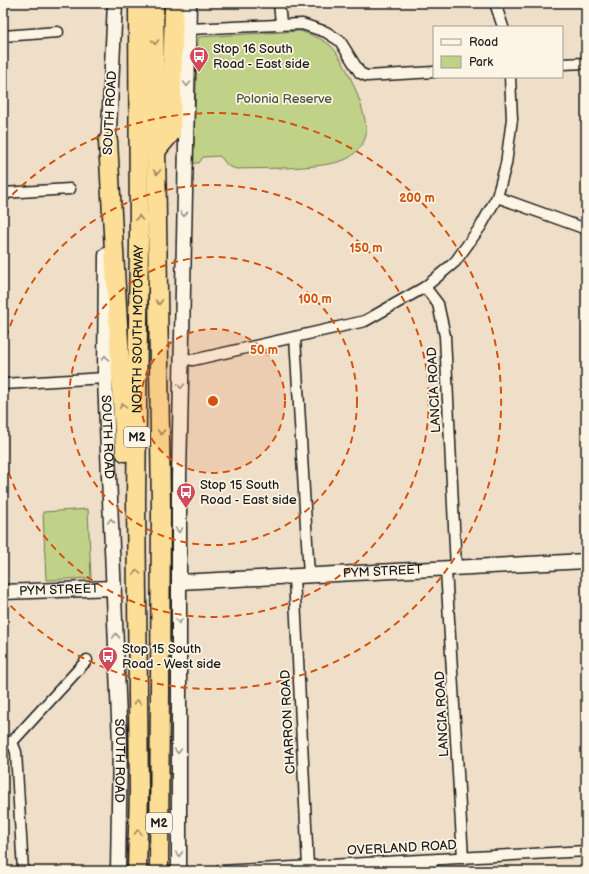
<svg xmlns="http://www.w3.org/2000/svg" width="589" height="874" font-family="'Balsamiq Sans',sans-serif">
<rect width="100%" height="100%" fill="#f0dfc8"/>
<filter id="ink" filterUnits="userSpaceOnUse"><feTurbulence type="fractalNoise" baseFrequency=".025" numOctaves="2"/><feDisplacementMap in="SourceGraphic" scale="8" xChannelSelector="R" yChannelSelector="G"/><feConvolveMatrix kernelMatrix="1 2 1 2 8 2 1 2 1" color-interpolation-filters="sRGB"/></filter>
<g filter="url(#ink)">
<g fill="#c0d288" stroke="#6e7752">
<path d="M300,31C311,35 321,38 330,45C345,58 369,116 366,135C364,144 358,151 350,157C331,170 261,168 236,169L228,166L220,156L203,157L199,163H193L198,37Z"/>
<path d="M88,509L91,578L46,580L43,512Z"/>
</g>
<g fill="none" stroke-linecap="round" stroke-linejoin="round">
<defs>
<g id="street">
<path d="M279,3L281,23"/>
<path d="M495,3L503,27"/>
<path d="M189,29L302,24L326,32L340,41L360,73L367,76L434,72"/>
<path d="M3,36L58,32"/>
<path d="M562,64L586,63"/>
<path d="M3,193L70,189"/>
<path d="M497,197L586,229"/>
<path d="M425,287L438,304L445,336L456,569"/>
<path d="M295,337L309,576"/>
<path d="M182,358L193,360L365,321L425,287L455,262L481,226L497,197L506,164L512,119L510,77"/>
<path d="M3,384L105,378"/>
<path d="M446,569L463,858"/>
<path d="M294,577L308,866"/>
<path d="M3,742H12L87,660"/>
<path d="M12,742L16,752L23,871"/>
<path d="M432,860V871"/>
<path d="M220,871L586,851"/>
</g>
<g id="secondary">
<path d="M108,150L115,3"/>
<path id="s1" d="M106,255L105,378L120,743L118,871"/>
<path id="s2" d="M179,582L586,561"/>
<path id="s3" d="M3,592L114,588"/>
<path d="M179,871V478L189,3"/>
</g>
<g id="highway">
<path d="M154,3L161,508L159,871"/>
<path d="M108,141L125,452"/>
<path d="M156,151L171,133L174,3"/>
<path id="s4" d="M137,871L139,791L136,500L139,239L138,3"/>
</g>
</defs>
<use href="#street" stroke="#1c1c1c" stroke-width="13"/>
<use href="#secondary" stroke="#1c1c1c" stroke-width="17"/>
<use href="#highway" stroke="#1c1c1c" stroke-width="21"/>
<use href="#street" stroke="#fcf5e5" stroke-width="10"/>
<use href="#secondary" stroke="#fcf5e5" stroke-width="14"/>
<use href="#highway" stroke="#fdde96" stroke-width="18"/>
</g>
<defs><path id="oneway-chevron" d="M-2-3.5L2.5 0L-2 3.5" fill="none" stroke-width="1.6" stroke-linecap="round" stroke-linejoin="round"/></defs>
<g stroke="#98875f">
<use href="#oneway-chevron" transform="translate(155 42) rotate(89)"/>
<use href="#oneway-chevron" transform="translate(157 172) rotate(89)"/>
<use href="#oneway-chevron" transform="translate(139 218) rotate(-90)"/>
<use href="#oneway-chevron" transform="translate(159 302) rotate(89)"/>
<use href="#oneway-chevron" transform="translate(123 406) rotate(-93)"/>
<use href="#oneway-chevron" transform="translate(161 432) rotate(89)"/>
<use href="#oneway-chevron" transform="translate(137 572) rotate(-91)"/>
<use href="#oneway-chevron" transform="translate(137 702) rotate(-90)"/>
<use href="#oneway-chevron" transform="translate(138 832) rotate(-89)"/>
</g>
<g stroke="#97938b">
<use href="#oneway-chevron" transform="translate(187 84) rotate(92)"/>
<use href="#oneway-chevron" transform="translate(184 214) rotate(91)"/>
<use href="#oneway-chevron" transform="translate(105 358) rotate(-89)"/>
<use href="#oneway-chevron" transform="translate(181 386) rotate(91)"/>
<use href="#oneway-chevron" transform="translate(111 521) rotate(-92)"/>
<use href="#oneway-chevron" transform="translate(179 530) rotate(90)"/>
<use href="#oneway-chevron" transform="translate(179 621) rotate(90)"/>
<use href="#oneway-chevron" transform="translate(116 636) rotate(-92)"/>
<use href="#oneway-chevron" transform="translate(178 751) rotate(90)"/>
<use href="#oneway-chevron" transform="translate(179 854) rotate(89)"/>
</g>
</g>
<circle cx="213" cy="401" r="72" fill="#d4530e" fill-opacity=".12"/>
<g fill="none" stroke="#d4530e" stroke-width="2" stroke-dasharray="7 5">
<circle cx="213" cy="401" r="72"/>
<circle cx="213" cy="401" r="144"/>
<path d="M3 349A216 216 0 1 1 3 453"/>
<path d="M4 203A288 288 0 1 1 4 599"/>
</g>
<defs>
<symbol id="bus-pin" viewBox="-11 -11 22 30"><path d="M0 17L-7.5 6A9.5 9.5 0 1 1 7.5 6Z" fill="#d1495b" stroke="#fcf5e5"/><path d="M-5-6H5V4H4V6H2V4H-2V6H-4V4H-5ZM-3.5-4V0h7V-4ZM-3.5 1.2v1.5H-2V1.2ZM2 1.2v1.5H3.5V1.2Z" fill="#fff"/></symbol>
</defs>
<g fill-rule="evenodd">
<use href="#bus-pin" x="188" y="45" width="22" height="30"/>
<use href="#bus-pin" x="175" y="481" width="22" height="30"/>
<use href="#bus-pin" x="97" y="645" width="22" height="30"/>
</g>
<g text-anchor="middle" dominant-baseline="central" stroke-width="3.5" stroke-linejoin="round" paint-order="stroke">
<g fill="#fcf5e5" stroke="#5f5d58" stroke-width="1">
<rect x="124" y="427" width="26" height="20" rx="3"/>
<rect x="146" y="813" width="26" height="20" rx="3"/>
</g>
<g font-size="12" font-weight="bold" fill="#1c1c1c">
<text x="137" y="437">M2</text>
<text x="159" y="823">M2</text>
</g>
<g font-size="13" fill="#1c1c1c" stroke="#fcf5e5" text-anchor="start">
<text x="213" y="49">Stop 16 South<tspan x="213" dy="15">Road - East side</tspan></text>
<text x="200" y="485">Stop 15 South<tspan x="200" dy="15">Road - East side</tspan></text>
<text x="122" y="649">Stop 15 South<tspan x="122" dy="15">Road - West side</tspan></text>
</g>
<g font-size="13" fill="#4d533c" stroke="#fcf5e5">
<text x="284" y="99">Polonia Reserve</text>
</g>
<g font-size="13" fill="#1c1c1c" stroke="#fcf5e5">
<text transform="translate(110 113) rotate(-87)">SOUTH ROAD</text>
<text stroke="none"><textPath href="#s4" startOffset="542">NORTH SOUTH MOTORWAY</textPath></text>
<text transform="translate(434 390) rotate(-93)">LANCIA ROAD</text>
<text stroke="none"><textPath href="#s1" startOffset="182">SOUTH ROAD</textPath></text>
<text stroke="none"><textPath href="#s2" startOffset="204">PYM STREET</textPath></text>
<text stroke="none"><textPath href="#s3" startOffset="56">PYM STREET</textPath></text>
<text transform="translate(442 714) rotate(-93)">LANCIA ROAD</text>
<text transform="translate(288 722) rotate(-93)">CHARRON ROAD</text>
<text stroke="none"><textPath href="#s1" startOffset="506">SOUTH ROAD</textPath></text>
<text transform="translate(402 848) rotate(-3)">OVERLAND ROAD</text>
</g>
</g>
<circle cx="213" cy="401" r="6" fill="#d4530e" stroke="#fcf5e5" stroke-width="2"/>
<g font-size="12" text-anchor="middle" font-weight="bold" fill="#d4530e" stroke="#fcf5e5" stroke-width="3.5" stroke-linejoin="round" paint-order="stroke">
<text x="417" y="202">200 m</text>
<text x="366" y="252">150 m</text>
<text x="315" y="303">100 m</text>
<text x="264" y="354">50 m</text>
</g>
<rect width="589" height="874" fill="none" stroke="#fcf5e5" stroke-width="16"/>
<rect x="8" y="8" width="573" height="858" fill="none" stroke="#1c1c1c" stroke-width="1.5" filter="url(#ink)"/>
<rect x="433" y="26" width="130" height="52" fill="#fcf5e5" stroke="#a29e95"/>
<rect x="441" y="39" width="20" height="6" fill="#fcf5e5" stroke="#a29e95"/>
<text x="469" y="46" font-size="12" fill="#1c1c1c">Road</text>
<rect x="441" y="56" width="20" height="12" fill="#c0d288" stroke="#a29e95"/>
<text x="469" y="66" font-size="12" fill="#1c1c1c">Park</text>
</svg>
